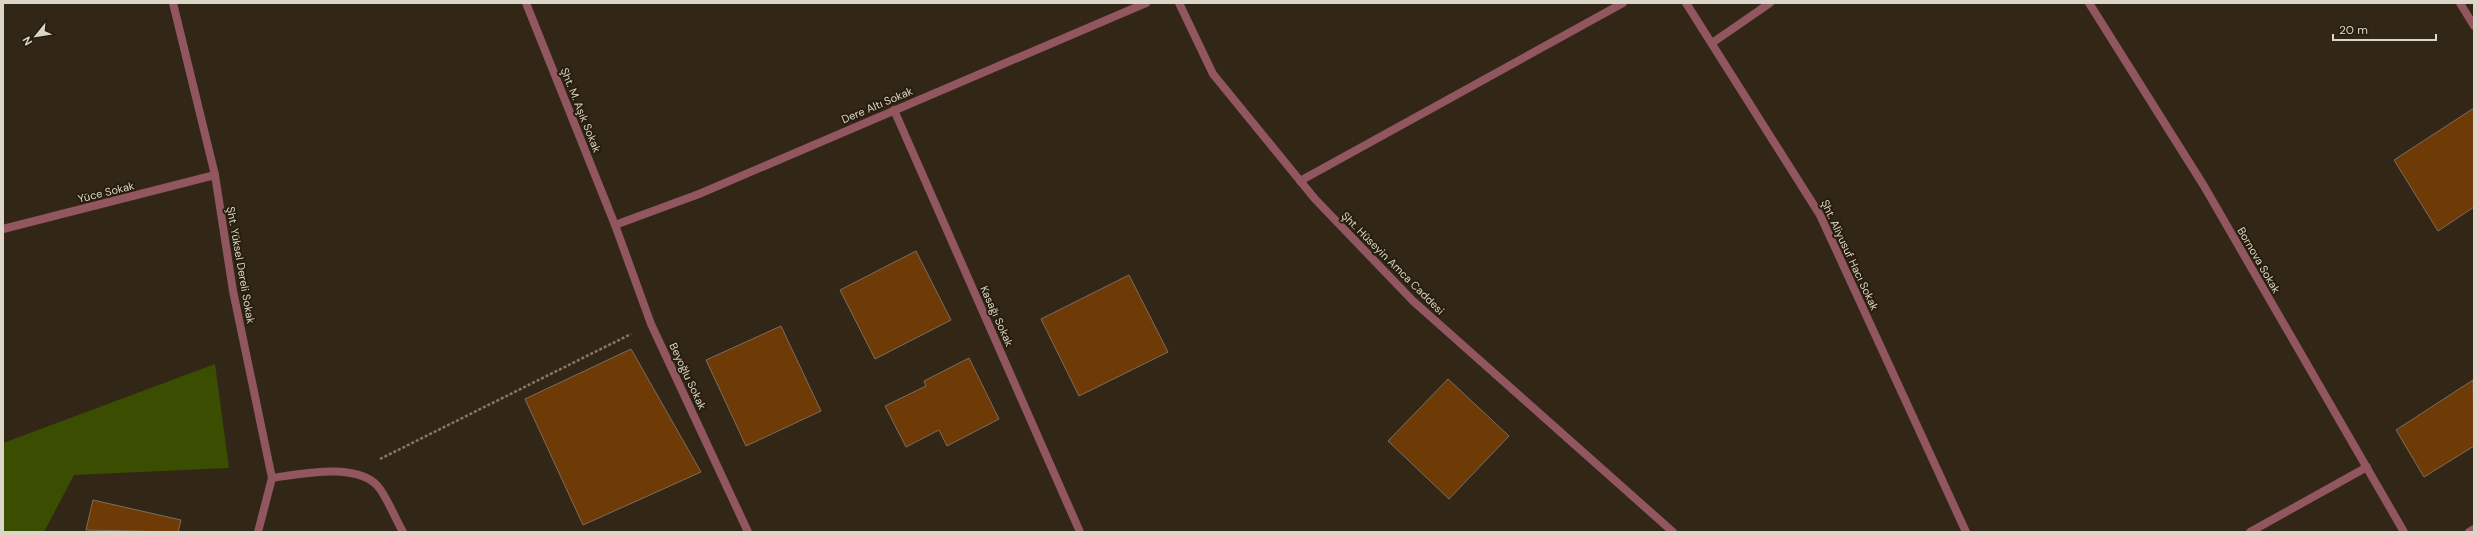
<svg xmlns="http://www.w3.org/2000/svg" width="2477" height="535" font-family="'DM Sans',sans-serif">
<rect width="100%" height="100%" fill="#322716"/>
<path fill="#3a4d00" d="M215,364L229,468L74,475L44,532H3V443Z"/>
<g fill="#6e3a06" stroke="#7f6c5e">
<path d="M2474,108V207L2438,231L2394,160Z"/>
<path d="M916,251L951,320L875,359L840,290Z"/>
<path d="M1129,275L1168,352L1079,396L1041,319Z"/>
<path d="M781,326L821,411L746,446L706,360Z"/>
<path d="M631,349L701,472L583,525L525,399Z"/>
<path d="M969,358L999,419L947,446L939,430L906,447L885,406L926,386L924,381Z"/>
<path d="M1448,379L1509,436L1449,499L1388,441Z"/>
<path d="M2473,380L2474,446L2424,477L2396,430Z"/>
<path d="M93,500L181,520L178,532L86,530Z"/>
</g>
<g fill="none" stroke-linecap="round" stroke-linejoin="round">
<path stroke="#83796b" stroke-width="2.5" stroke-dasharray="3 2" stroke-linecap="butt" d="M380,459L631,334"/>
<path stroke="#91565f" stroke-width="8" d="M2250,532L2367,467"/>
<g stroke="#91565f" stroke-width="8">
<path d="M173,3L215,175L233,291L272,478L258,532"/>
<path d="M526,3L615,225L651,324L748,532"/>
<path d="M1686,3L1820,215L1966,532"/>
<path d="M2089,3L2204,186L2404,532"/>
<path d="M2460,3L2474,26"/>
<path d="M1712,43L1770,3"/>
<path d="M894,110L1080,532"/>
<path d="M1300,181L1623,3"/>
<path d="M615,225L699,194L1146,3"/>
<path d="M3,229L215,175"/>
<path d="M272,478C301,474 360,461 380,489C389,502 395,518 403,532"/>
<path d="M2469,532L2474,529"/>
</g>
<path stroke="#91565f" stroke-width="8" d="M1179,3L1213,74L1315,199L1413,301L1673,532"/>
</g>
<g text-anchor="middle" dominant-baseline="central" stroke-width="4" stroke-linejoin="round" paint-order="stroke">
<g font-size="11" fill="#dcd5ca" stroke="#281e0d">
<text transform="translate(877 105) rotate(-23)">Dere Altı Sokak</text>
<text transform="translate(581 110) rotate(68)">Şht. M. Aşık Sokak</text>
<text transform="translate(106 192) rotate(-14)">Yüce Sokak</text>
<text transform="translate(1850 255) rotate(65)">Şht. Aliyusuf Hacı Sokak</text>
<text transform="translate(2259 260) rotate(60)">Bornova Sokak</text>
<text transform="translate(1393 263) rotate(45)">Şht. Hüseyin Amca Caddesi</text>
<text transform="translate(241 265) rotate(80)">Şht. Yüksel Dereli Sokak</text>
<text transform="translate(997 316) rotate(66)">Kasağı Sokak</text>
<text transform="translate(688 376) rotate(65)">Beyoğlu Sokak</text>
</g>
</g>
<rect width="2477" height="535" fill="none" stroke="#dcd5ca" stroke-width="8"/>
<g transform="translate(36 36) rotate(240)" stroke="#281e0d" stroke-width="3" paint-order="stroke">
<path d="M0-3L7 15L0 10L-7 15Z" fill="#dcd5ca"/>
<text y="-6" font-size="11" font-weight="bold" text-anchor="middle" fill="#dcd5ca">N</text>
</g>
<path d="M2333 34v6h103v-6" fill="none" stroke="#dcd5ca" stroke-width="2"/>
<text x="2339" y="34" font-size="12" fill="#dcd5ca" stroke="#281e0d" stroke-width="3" paint-order="stroke">20 m</text>
</svg>
